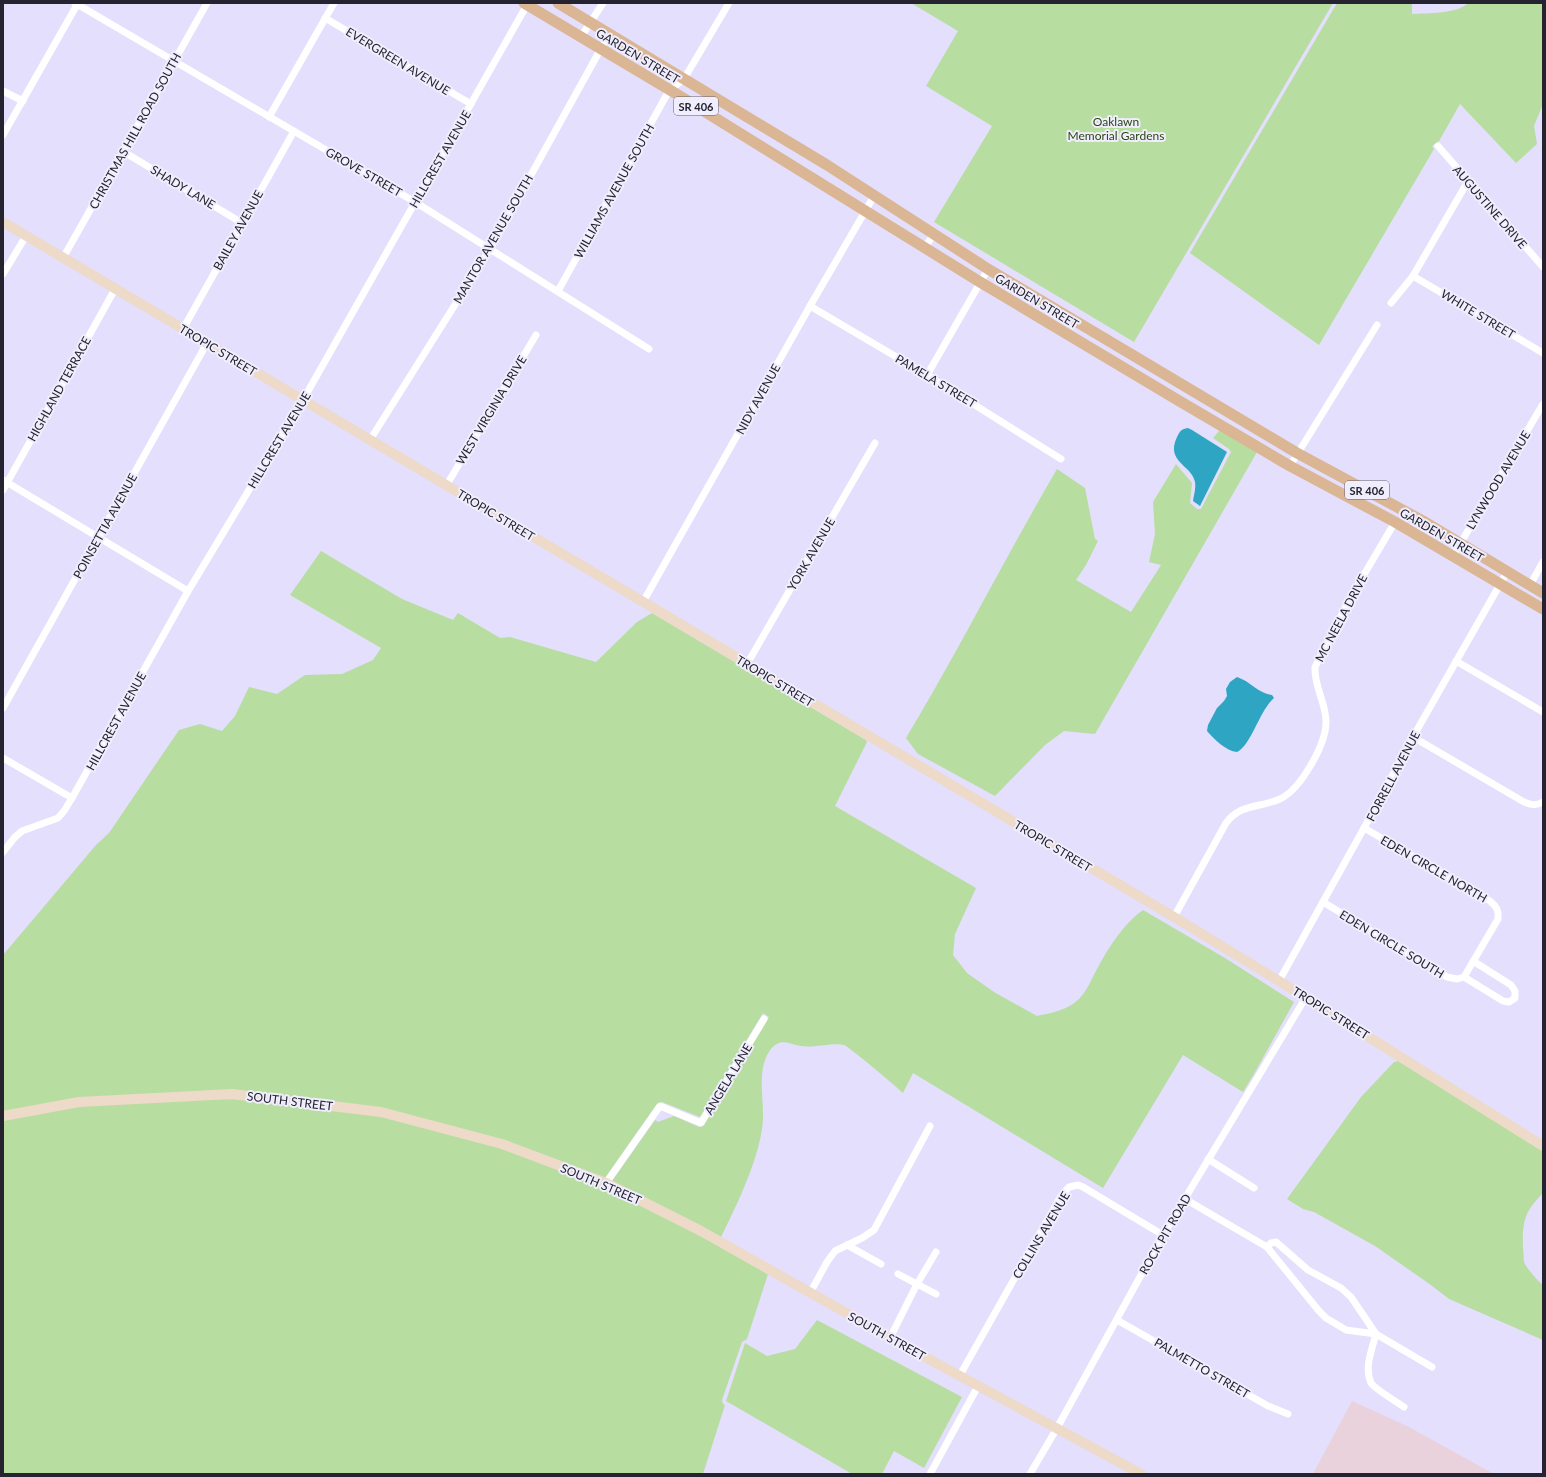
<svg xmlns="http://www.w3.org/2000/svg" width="1546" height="1477" font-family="Lato,sans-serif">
<rect width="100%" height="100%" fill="#e3dffc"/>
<path fill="#ead2dc" d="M1352,1401L1407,1426L1494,1474H1313Z"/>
<g fill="#b8dda1">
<path d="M911,3H1333L1134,342L934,222L992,126L926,86L958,31Z"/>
<path d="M1337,3H1412V14C1426,13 1458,14 1468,3H1543V104L1534,126L1537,144L1516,163L1460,104L1439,141L1432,146L1434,149L1319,345L1190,253Z"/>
<path d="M1220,430L1257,452L1095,734L1064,731L1045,745L995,796L918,754L906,738C959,650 1005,558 1057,469L1085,488L1095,539L1098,541L1086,565L1076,580L1131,612L1161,565L1149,562L1155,534L1153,502L1176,464L1192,483L1190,503L1197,509H1201L1231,452L1229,449L1213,438Z"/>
<path d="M321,551L402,599L453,620L458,613L500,638L510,637L596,662L637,622L652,613L866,740L867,742L835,806L976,888L955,934L953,955L967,973L994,992L1037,1016C1051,1013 1068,1010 1079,999C1087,991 1091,980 1096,971C1107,950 1123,924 1143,910L1225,958L1294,1002L1254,1074L1243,1092L1183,1055L1103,1188L913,1073L903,1093C887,1079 871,1065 854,1052C851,1050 847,1046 844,1045C835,1042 812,1048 801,1046C789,1044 781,1037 771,1049C757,1067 763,1093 763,1114C764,1149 737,1205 721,1237L612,1181L655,1120L658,1122L674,1116L699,1127L704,1125L769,1017L763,1013L700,1117L662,1102L657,1104L605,1178L503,1140L233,1090L3,1111V955L96,845L109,833L179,730L200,724L222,731L235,716L249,687L277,694L305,675L342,674L373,660L381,648L290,595Z"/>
<path d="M1399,1061L1543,1151V1193C1524,1212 1522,1222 1523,1249C1524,1253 1523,1260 1525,1264C1529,1271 1537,1280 1543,1285V1340L1449,1299L1431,1285L1375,1246L1314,1212L1303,1209L1287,1199L1361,1097L1394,1062Z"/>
<path d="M231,1098L380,1116L500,1148L604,1187L699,1235L768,1274L747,1339L742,1342L722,1400L723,1404L725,1405L703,1474H3V1120L79,1106Z"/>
<path d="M817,1320L962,1397L924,1468L894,1451L882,1474H852L726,1401L745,1343L767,1356L795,1349Z"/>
</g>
<g fill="#2ea5c3">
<path d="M1188,428L1192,430L1227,452L1200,506L1193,501C1194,495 1196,488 1195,482C1192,465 1165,462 1177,437C1180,431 1181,429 1188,428Z"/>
<path d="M1237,677C1250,681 1259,694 1272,695L1274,698C1259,711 1252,744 1237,752C1226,751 1214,739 1207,731L1208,725L1217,708L1224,701L1227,696L1226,689L1230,682Z"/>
</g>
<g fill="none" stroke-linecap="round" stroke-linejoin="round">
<g stroke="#fff" stroke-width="7">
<path d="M75,3L415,202L649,349"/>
<path d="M325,18L471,104"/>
<path d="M581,37L603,3"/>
<path d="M3,91L23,101"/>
<path d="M269,117L334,3"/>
<path d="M3,135L78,3"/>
<path d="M1438,146L1543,267"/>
<path d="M124,152L242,223"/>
<path d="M925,247L934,234"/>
<path d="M63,258L207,3"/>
<path d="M3,274L26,236"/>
<path d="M1413,276L1543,353"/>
<path d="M558,291L666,96L670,90L684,79L729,3"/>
<path d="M1391,303L1413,276L1468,181"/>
<path d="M810,306L927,375L1061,459"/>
<path d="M183,329L294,131"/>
<path d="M927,375L988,269"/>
<path d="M370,440L490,249L609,34"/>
<path d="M1290,466L1377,325"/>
<path d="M3,480L188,591"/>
<path d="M446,486L536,335"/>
<path d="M3,490L115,289"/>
<path d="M1453,556L1543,404"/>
<path d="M1530,585L1543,562"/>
<path d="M643,602L810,306L874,196"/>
<path d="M1456,661L1543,712"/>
<path d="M747,664L875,443"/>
<path d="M3,708L207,343"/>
<path d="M1413,737L1524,802C1531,805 1536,806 1543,802"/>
<path d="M3,758L72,798"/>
<path d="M1364,828L1490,901C1496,906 1499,910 1498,919L1464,977"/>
<path d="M3,852L15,837L22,831L58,818L64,811L72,798L187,593L303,400L528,3"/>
<path d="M1323,902L1447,977L1457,979L1464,977"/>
<path d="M1174,917L1226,823C1241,803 1260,808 1280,799C1301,789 1327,743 1326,720C1325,701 1314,686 1315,667L1349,600L1395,522"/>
<path d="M1464,977L1503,1001L1509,1002L1515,998V991L1511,985L1473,961"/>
<path d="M1279,981L1364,828L1413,737L1507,572"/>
<path d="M1208,1159L1254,1188"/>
<path d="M606,1183L660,1106L701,1123L764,1019"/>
<path d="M1185,1199L1267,1247L1319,1311L1326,1318L1346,1330L1376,1334L1432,1367"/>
<path d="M847,1245L881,1264"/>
<path d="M1267,1247L1271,1243L1276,1242L1308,1270L1341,1288L1351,1297L1376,1334C1372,1349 1364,1368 1371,1383C1374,1388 1398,1403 1404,1407"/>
<path d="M898,1274L936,1294"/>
<path d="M810,1293L827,1262L835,1251L862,1238L874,1230L930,1126"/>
<path d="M1117,1320L1268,1406L1288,1414"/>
<path d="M890,1338L917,1284L936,1252"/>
<path d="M960,1375L1061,1196L1069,1187L1078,1185L1083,1187L1163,1235"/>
<path d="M930,1474L978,1386"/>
<path d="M1030,1474L1057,1428L1163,1235L1306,997"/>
</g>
<g stroke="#eddac9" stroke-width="10">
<path d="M3,222L1174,917L1279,981L1543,1146"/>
<path d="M3,1116L79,1102L232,1094L381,1112L502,1144L606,1183L701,1231L912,1350L1141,1474"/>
</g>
<g stroke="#dbb694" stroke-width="11">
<path d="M524,3L670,90L980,282L1181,402L1290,466L1395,522L1543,609"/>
<path d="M558,3L827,165L988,269L1297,453L1423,521L1543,593"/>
</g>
</g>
<g text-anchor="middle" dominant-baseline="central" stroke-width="4" stroke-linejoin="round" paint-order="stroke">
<g fill="#f0eefd" stroke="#62606e" stroke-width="1">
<rect x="674" y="97" width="44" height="18" rx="3"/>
<rect x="1345" y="481" width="44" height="18" rx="3"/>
</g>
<g font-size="11" font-weight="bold" fill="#252330">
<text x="696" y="106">SR 406</text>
<text x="1367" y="490">SR 406</text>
</g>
<g font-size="12" fill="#252330" stroke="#f0eefd">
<text transform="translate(638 56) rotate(31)">GARDEN STREET</text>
<text transform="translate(398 61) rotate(31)">EVERGREEN AVENUE</text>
<text transform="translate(135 131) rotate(-61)">CHRISTMAS HILL ROAD SOUTH</text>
<text transform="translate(440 159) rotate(-60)">HILLCREST AVENUE</text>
<text transform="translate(364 172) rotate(30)">GROVE STREET</text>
<text transform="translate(183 187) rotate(31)">SHADY LANE</text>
<text transform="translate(614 191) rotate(-61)">WILLIAMS AVENUE SOUTH</text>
<text transform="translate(1490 207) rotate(49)">AUGUSTINE DRIVE</text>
<text transform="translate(238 230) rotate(-61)">BAILEY AVENUE</text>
<text transform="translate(493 239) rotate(-60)">MANTOR AVENUE SOUTH</text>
<text transform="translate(1037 301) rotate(31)">GARDEN STREET</text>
<text transform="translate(1478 314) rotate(31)">WHITE STREET</text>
<text transform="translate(218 350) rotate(31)">TROPIC STREET</text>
<text transform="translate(936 381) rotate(31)">PAMELA STREET</text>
<text transform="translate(59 389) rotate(-61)">HIGHLAND TERRACE</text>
<text transform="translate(758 399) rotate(-61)">NIDY AVENUE</text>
<text transform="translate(491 410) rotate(-59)">WEST VIRGINIA DRIVE</text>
<text transform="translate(279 440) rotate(-59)">HILLCREST AVENUE</text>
<text transform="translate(1498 480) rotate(-59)">LYNWOOD AVENUE</text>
<text transform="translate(496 515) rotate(31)">TROPIC STREET</text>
<text transform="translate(105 526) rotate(-61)">POINSETTIA AVENUE</text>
<text transform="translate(1442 535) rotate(30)">GARDEN STREET</text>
<text transform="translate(811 554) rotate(-60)">YORK AVENUE</text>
<text transform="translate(1341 618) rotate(-62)">MC NEELA DRIVE</text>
<text transform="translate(775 681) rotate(31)">TROPIC STREET</text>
<text transform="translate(116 721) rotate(-61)">HILLCREST AVENUE</text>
<text transform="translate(1393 776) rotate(-62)">FORRELL AVENUE</text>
<text transform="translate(1053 846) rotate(31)">TROPIC STREET</text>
<text transform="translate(1434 869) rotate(30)">EDEN CIRCLE NORTH</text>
<text transform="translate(1392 944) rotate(31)">EDEN CIRCLE SOUTH</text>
<text transform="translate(1331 1013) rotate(32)">TROPIC STREET</text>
<text transform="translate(728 1079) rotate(-59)">ANGELA LANE</text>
<text transform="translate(290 1101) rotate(7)">SOUTH STREET</text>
<text transform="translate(601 1184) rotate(23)">SOUTH STREET</text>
<text transform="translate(1165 1234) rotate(-60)">ROCK PIT ROAD</text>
<text transform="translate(1041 1235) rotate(-59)">COLLINS AVENUE</text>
<text transform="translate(887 1336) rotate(29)">SOUTH STREET</text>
<text transform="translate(1202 1368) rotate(30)">PALMETTO STREET</text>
</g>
<g font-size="12" fill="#294512" stroke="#f0eefd">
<text x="1116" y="121">Oaklawn<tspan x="1116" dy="14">Memorial Gardens</tspan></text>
</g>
</g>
<rect width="1546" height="1477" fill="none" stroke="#252330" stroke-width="8"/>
</svg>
